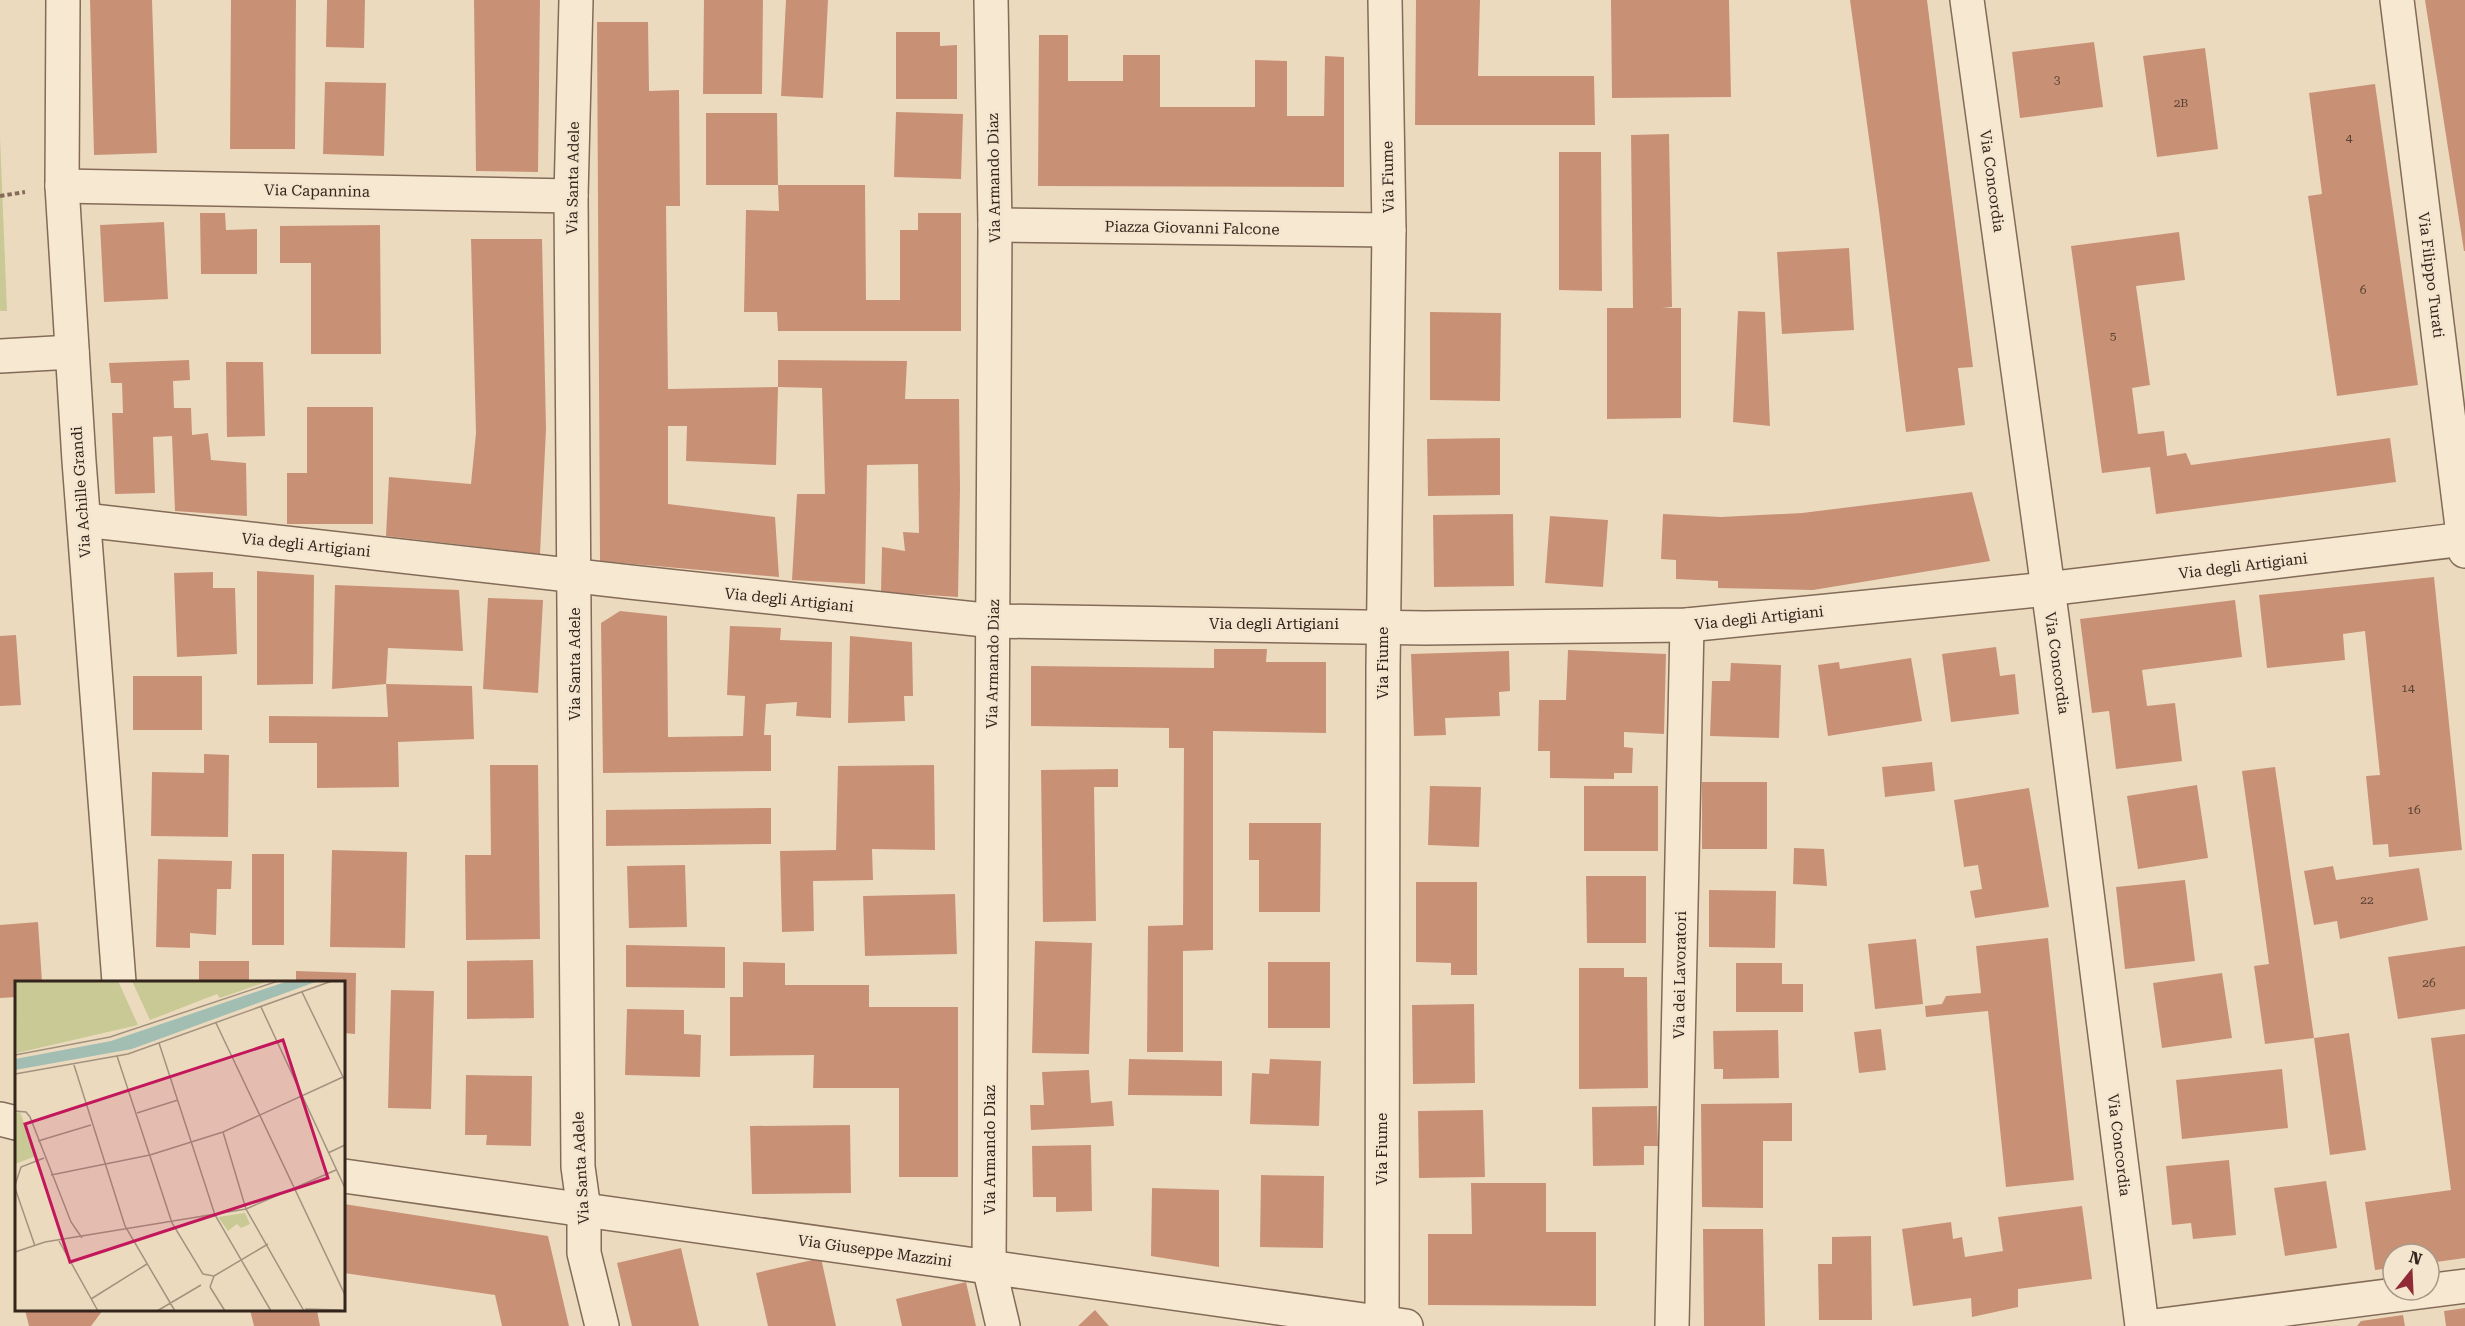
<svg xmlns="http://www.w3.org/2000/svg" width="2465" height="1326" font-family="'Roboto Serif',serif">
<rect width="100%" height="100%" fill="#ecdabf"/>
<path fill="#c8c994" d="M0,137L7,311H0Z"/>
<g fill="#c89176">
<path d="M90,0H152L157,153L94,155Z"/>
<path d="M231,0H296L295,149H230Z"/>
<path d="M327,0H365L364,48L326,47Z"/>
<path d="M474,0H540L538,172L476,171Z"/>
<path d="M704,0H763L762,94H703Z"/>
<path d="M786,0H828L823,98L781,96Z"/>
<path d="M1416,0H1480L1478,76H1594L1595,125H1415Z"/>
<path d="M1611,0H1729L1731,97L1612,98Z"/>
<path d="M1850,0H1927L1973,367L1958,368L1965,425L1906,432L1879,211Z"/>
<path d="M2425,0H2465V251H2464Z"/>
<path d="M597,22H648L649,91L679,90L680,206H666L668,389L778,387L776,465L686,461L687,426H668V504L775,517L779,577L600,561Z"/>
<path d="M896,32H940V46L957,45V99H896Z"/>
<path d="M1039,35H1068V81H1123V55H1160V107H1255V60L1287,61V116H1324L1325,56L1344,57V187L1038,186Z"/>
<path d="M2094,42L2103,107L2020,118L2012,52Z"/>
<path d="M2205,48L2218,149L2157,157L2143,56Z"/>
<path d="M325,82L386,83L384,156L323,154Z"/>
<path d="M2375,84L2418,385L2337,396L2308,196L2322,194L2309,93Z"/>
<path d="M896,112L963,114L961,179L894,177Z"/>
<path d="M706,113H777L778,185H865L866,300H900V230H918V213H961V331H778L777,312H744L746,210L779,211L778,185H706Z"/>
<path d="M1669,134L1672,307L1662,308H1681V418L1607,419V308H1633L1631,135Z"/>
<path d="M1559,152H1601L1602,291L1559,290Z"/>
<path d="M200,213H225L226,230L257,229V274H201Z"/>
<path d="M164,222L168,299L104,302L100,225Z"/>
<path d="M380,225L381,354H311V263H280V226Z"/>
<path d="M2179,232L2185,280L2136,286L2150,385L2132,388L2138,434L2164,431L2167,456L2186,453L2191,465L2390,438L2396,482L2156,514L2150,467L2102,473L2071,246Z"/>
<path d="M471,239H542L546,429L540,554L386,536L389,477L471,484L476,433Z"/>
<path d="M1849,248L1854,330L1782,334L1777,252Z"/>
<path d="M1738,311L1765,312L1770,426L1733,422Z"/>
<path d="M1430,312L1501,313L1500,401L1430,400Z"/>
<path d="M189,360L190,380L173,381L174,408H191L192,435L208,433L211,460L246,463L247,516L175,511L172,436L153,437L155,493L115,494L112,413H123L122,383H111L109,363Z"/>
<path d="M778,360L907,361L905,399H959L960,489L958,597L881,592L882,547L905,551L903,532L919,533L918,464L867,465L865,584L792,580L797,494H825L822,388L778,387Z"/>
<path d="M226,362H263L265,436L227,437Z"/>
<path d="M307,407H373V524H287V473H307Z"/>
<path d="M1500,438V495L1428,496L1427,439Z"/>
<path d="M1972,492L1990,561L1813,590L1718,588V581L1676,579V560L1661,559L1663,514L1721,517L1802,513Z"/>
<path d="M1513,514L1514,586L1434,587L1433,515Z"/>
<path d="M1550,516L1608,520L1603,587L1545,583Z"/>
<path d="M257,571L314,575L313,684L257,685Z"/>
<path d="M213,572V588H235L237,654L177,657L174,573Z"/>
<path d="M2434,577L2462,850L2389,857L2388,844L2373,845L2366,776L2380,775L2365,631L2343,634L2345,660L2267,668L2259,595Z"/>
<path d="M335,585L459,590L463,651L388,648L386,684L332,689Z"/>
<path d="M488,598L543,600L538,693L483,689Z"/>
<path d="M2235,600L2242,657L2142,670L2147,706L2175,703L2182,761L2116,769L2109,711L2092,713L2080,619Z"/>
<path d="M620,611L667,616L668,737L743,736L745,696L727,695L730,626L781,628L780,640L832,642L831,718L796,716L797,702L766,704L764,735H771V771L603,773L601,623Z"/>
<path d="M16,635L21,705L0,706V636Z"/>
<path d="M850,636L912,642L913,696H904L905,721L848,723Z"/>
<path d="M1996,647L2000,676L2015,674L2019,714L1951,722L1942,654Z"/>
<path d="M1214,649H1267L1266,662H1326V733L1213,731V950L1183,951V1052H1147L1148,926L1183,925L1184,748H1169V728L1031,726V666L1214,668Z"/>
<path d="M1568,650L1666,654L1664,734L1624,732V747L1633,748L1632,773H1614V779L1550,778V751H1538L1539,700H1566Z"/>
<path d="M1509,651L1510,691L1499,692L1500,716L1445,718L1446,735L1414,736L1411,654Z"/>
<path d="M1911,658L1922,721L1828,736L1818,665L1839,662L1840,669Z"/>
<path d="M1731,663L1781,665L1779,738L1710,736L1712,681H1730Z"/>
<rect x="133" y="676" width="69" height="54"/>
<path d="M386,684L472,686L474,739L398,742L399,787L317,788V743H269V716L388,717Z"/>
<path d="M204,754L229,755L228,837L151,836L152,772L204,773Z"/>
<path d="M1932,762L1935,791L1885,797L1882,767Z"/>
<path d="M490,765H538L540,939L466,940L465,855H491Z"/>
<path d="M934,765L935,850L872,849L873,880L813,881L814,931L782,932L780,851L836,850L838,766Z"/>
<path d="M2275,767L2314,1038L2349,1033L2366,1150L2330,1155L2314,1038L2265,1044L2254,966L2269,964L2242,771Z"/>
<path d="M1118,769V787H1094L1096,921L1043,922L1041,770Z"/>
<rect x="1702" y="782" width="65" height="67"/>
<path d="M2197,785L2208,858L2138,869L2127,796Z"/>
<path d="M1430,786L1481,787L1479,847L1428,845Z"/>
<rect x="1584" y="786" width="74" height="65"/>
<path d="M2029,788L2049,907L1975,918L1970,891L1982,889L1978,865L1964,867L1954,800Z"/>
<path d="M771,808V844L606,846V810Z"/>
<path d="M1249,823H1321L1320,912H1259V860H1249Z"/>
<path d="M1794,848L1824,849L1827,886L1793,884Z"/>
<path d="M332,850L407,852L405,948L330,947Z"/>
<rect x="252" y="854" width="32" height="91"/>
<path d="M158,859L232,861L231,889H217L216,935L190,933V948L156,947Z"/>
<path d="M685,865L687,927L629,928L627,866Z"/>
<path d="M2333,866L2336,880L2419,868L2428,920L2340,939L2337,921L2314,925L2304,871Z"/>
<path d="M1586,876H1646V943H1587Z"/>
<path d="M2185,880L2195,961L2125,969L2116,887Z"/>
<path d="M1416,882H1477V975H1451V963L1416,962Z"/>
<path d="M1709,890L1776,891L1775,948L1709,947Z"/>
<path d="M955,894L957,954L865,956L863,896Z"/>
<path d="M38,922L42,982H16V997L0,998V925Z"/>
<path d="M2048,938L2074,1180L2006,1187L1988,1011L1926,1017L1925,1006L1942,1004L1946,996L1981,993L1976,946Z"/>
<path d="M1916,939L1923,1004L1875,1009L1868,944Z"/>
<path d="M1035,941L1092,943L1089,1054L1032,1053Z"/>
<path d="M626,945L725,947V988L626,987Z"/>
<path d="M2465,946V1009L2398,1019L2388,957Z"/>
<path d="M533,960L534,1018L467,1019V961Z"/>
<rect x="199" y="961" width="50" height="21"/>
<path d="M743,962L785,963V985H869V1007H958V1177H899V1088H813L814,1055L730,1056V997H743Z"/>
<rect x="1268" y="962" width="62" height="66"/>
<path d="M1736,963H1782V984H1803V1012H1736Z"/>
<path d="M1579,968H1624V977H1647L1648,1088L1579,1089Z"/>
<path d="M296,971L356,973L355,1034L344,1033V982H296Z"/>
<path d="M2222,973L2232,1038L2162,1048L2153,983Z"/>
<path d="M391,990L434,991L431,1109L388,1108Z"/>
<path d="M1474,1004L1475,1083L1413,1084L1412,1005Z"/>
<path d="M627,1009L684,1010V1034L701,1035L700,1077L625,1075Z"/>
<path d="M1881,1029L1886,1070L1859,1073L1854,1032Z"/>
<path d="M1778,1030L1779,1078L1723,1079V1069H1714L1713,1031Z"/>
<path d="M2465,1034V1258L2429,1263V1254H2393V1268L2375,1270L2365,1202L2451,1190L2431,1038Z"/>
<path d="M1129,1059L1222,1061V1096L1128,1095Z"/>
<path d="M1270,1059L1321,1061L1319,1126L1250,1124L1252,1073L1269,1074Z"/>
<path d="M2282,1069L2288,1128L2182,1139L2176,1080Z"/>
<path d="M1089,1070L1091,1103L1112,1101L1114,1126L1031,1130L1030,1105H1044L1042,1072Z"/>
<path d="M466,1075L532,1076L531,1146L486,1145L487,1135H465Z"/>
<path d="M1792,1103V1141H1763V1208L1702,1207L1701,1104Z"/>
<path d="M1657,1106L1658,1146H1644V1165L1593,1166L1592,1107Z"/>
<path d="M1483,1110L1485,1177L1419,1178L1418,1111Z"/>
<path d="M850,1125L851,1193L752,1194L750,1126Z"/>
<path d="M1091,1145L1092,1211L1056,1212V1197H1033L1032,1146Z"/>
<path d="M2229,1160L2236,1235L2193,1239L2191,1223L2172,1225L2166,1166Z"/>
<path d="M1261,1175L1324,1176L1323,1248L1260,1247Z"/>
<path d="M2326,1181L2337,1248L2285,1256L2274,1188Z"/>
<path d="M1471,1183H1546V1232H1596V1306L1428,1305V1234H1472Z"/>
<path d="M1152,1188L1219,1190V1267L1151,1256Z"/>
<path d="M344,1204L548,1236L569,1326H502L495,1295L344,1273Z"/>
<path d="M2082,1206L2092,1279L2018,1289V1307L1972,1317L1971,1298L1913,1306L1902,1229L1951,1222L1953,1239L1962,1237L1965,1257L2003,1251L1998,1217Z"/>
<path d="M1703,1229H1763L1765,1326H1704Z"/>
<path d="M1871,1236L1872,1320H1819L1818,1264H1832V1237Z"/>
<path d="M681,1248L699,1326H632L617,1263Z"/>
<path d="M821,1258L836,1326H768L756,1273Z"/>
<path d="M966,1282L976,1326H902L896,1299Z"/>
<path d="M2465,1308V1326H2446L2444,1311Z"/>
<path d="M25,1310H103L91,1326H29Z"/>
<path d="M250,1310H317L320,1326H254Z"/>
<path d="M1095,1310L1109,1326H1078Z"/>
<path d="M2403,1315L2405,1326H2357L2361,1321Z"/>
</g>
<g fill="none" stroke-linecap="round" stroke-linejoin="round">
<defs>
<g id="street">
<path d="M63,0L62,186L79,461L119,982"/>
<path d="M576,0L571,196L578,1167L584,1210V1253L602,1326"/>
<path d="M991,0L995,225L989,1267L1003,1326"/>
<path d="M1967,0L2053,625L2142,1326"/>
<path d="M2397,0L2465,551"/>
<path d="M62,186L571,196"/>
<path d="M995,225L1389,230"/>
<path d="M0,356L72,352"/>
<path d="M84,520L630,582L994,621L1425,628L1687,625L2047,589L2465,539"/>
<path d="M0,1119L16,1123"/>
<path d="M344,1176L1406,1326"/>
<path d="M1382,1326L1383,667L1389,230L1385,0"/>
<path d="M1672,1326L1687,625"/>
<path d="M2154,1326L2465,1286"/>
</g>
</defs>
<use href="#street" stroke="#836b58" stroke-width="36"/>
<path stroke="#836b58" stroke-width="4" stroke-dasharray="4.5 3" stroke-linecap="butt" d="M0,196L25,192"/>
<use href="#street" stroke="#f7e8d2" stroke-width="33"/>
</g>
<g text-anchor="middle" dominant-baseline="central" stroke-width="5" stroke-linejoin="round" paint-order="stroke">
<g font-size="12" fill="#584032">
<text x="2057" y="80">3</text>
<text x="2181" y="103">2B</text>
<text x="2349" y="138">4</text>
<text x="2363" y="290">6</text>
<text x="2113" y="336">5</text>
<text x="2408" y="688">14</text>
<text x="2414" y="810">16</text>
<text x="2367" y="900">22</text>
<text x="2429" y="983">26</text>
</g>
<g font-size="15" fill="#33251c" stroke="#f3e5ce">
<text transform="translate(1388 177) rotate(-91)">Via Fiume</text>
<text transform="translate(573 178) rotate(-89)">Via Santa Adele</text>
<text transform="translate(994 178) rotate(-91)">Via Armando Diaz</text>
<text transform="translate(1992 181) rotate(82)">Via Concordia</text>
<text transform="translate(317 191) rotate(1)">Via Capannina</text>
<text transform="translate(1192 228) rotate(1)">Piazza Giovanni Falcone</text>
<text transform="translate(2431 275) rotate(83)">Via Filippo Turati</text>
<text transform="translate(81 492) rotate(-94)">Via Achille Grandi</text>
<text transform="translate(306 545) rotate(6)">Via degli Artigiani</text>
<text transform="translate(2243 566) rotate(-7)">Via degli Artigiani</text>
<text transform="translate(789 600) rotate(6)">Via degli Artigiani</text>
<text transform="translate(1759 618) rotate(-6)">Via degli Artigiani</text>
<text x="1274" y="624">Via degli Artigiani</text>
<text transform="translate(1383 663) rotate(-90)">Via Fiume</text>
<text transform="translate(2057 663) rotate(82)">Via Concordia</text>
<text transform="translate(575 664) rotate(-90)">Via Santa Adele</text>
<text transform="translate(993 664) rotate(-89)">Via Armando Diaz</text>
<text transform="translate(1680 975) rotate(-89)">Via dei Lavoratori</text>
<text transform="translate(2119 1145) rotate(83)">Via Concordia</text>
<text transform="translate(1382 1149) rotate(-90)">Via Fiume</text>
<text transform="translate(990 1150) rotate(-90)">Via Armando Diaz</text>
<text transform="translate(581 1168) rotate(-93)">Via Santa Adele</text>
<text transform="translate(875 1251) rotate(8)">Via Giuseppe Mazzini</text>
</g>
</g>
<g transform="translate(15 981)">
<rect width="330" height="330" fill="#ecdabf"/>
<path d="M0,0H103L123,44L2,72ZM117,0H254L205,17L202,13L135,39ZM5,131L21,175L0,183V132ZM230,232L235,243L226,247L222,243L213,250L203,236Z" fill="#c8c994"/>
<path d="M273,0H303L117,68L0,89V78L96,60Z" fill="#a2beb3"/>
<path fill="none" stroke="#a2927e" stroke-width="1.5" d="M287,11L330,100M246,26L330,207M201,42L330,314M144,62L200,234L256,330M0,74L95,56L263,0M102,75L157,242L188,293M59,84L110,245L160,330M0,93L113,73L317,0M0,130L11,131L15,136L56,241L67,257M122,132L163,119M208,151L231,228L289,330M23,160L76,144M313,172L330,164M36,194L135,174L208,151L328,96M0,204L6,186L29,177M0,207L20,265M44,260L83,330M0,271L30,261L231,228L321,189M188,293L199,295L195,306M199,295L253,263M195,306L210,330M76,318L132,283M290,328L326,329M142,330L186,304"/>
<path fill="#c2185b" fill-opacity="0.15" stroke="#c2185b" stroke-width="3" d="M268,59L313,197L55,281L10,143Z"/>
<rect width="330" height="330" fill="none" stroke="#33251c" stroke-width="3"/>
</g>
<g transform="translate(2411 1272) rotate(18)"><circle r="28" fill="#f3e5ce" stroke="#a69887" stroke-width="1.5"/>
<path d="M0-4.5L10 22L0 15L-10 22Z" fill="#902b35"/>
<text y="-9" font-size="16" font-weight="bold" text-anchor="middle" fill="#33251c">N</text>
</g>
</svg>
